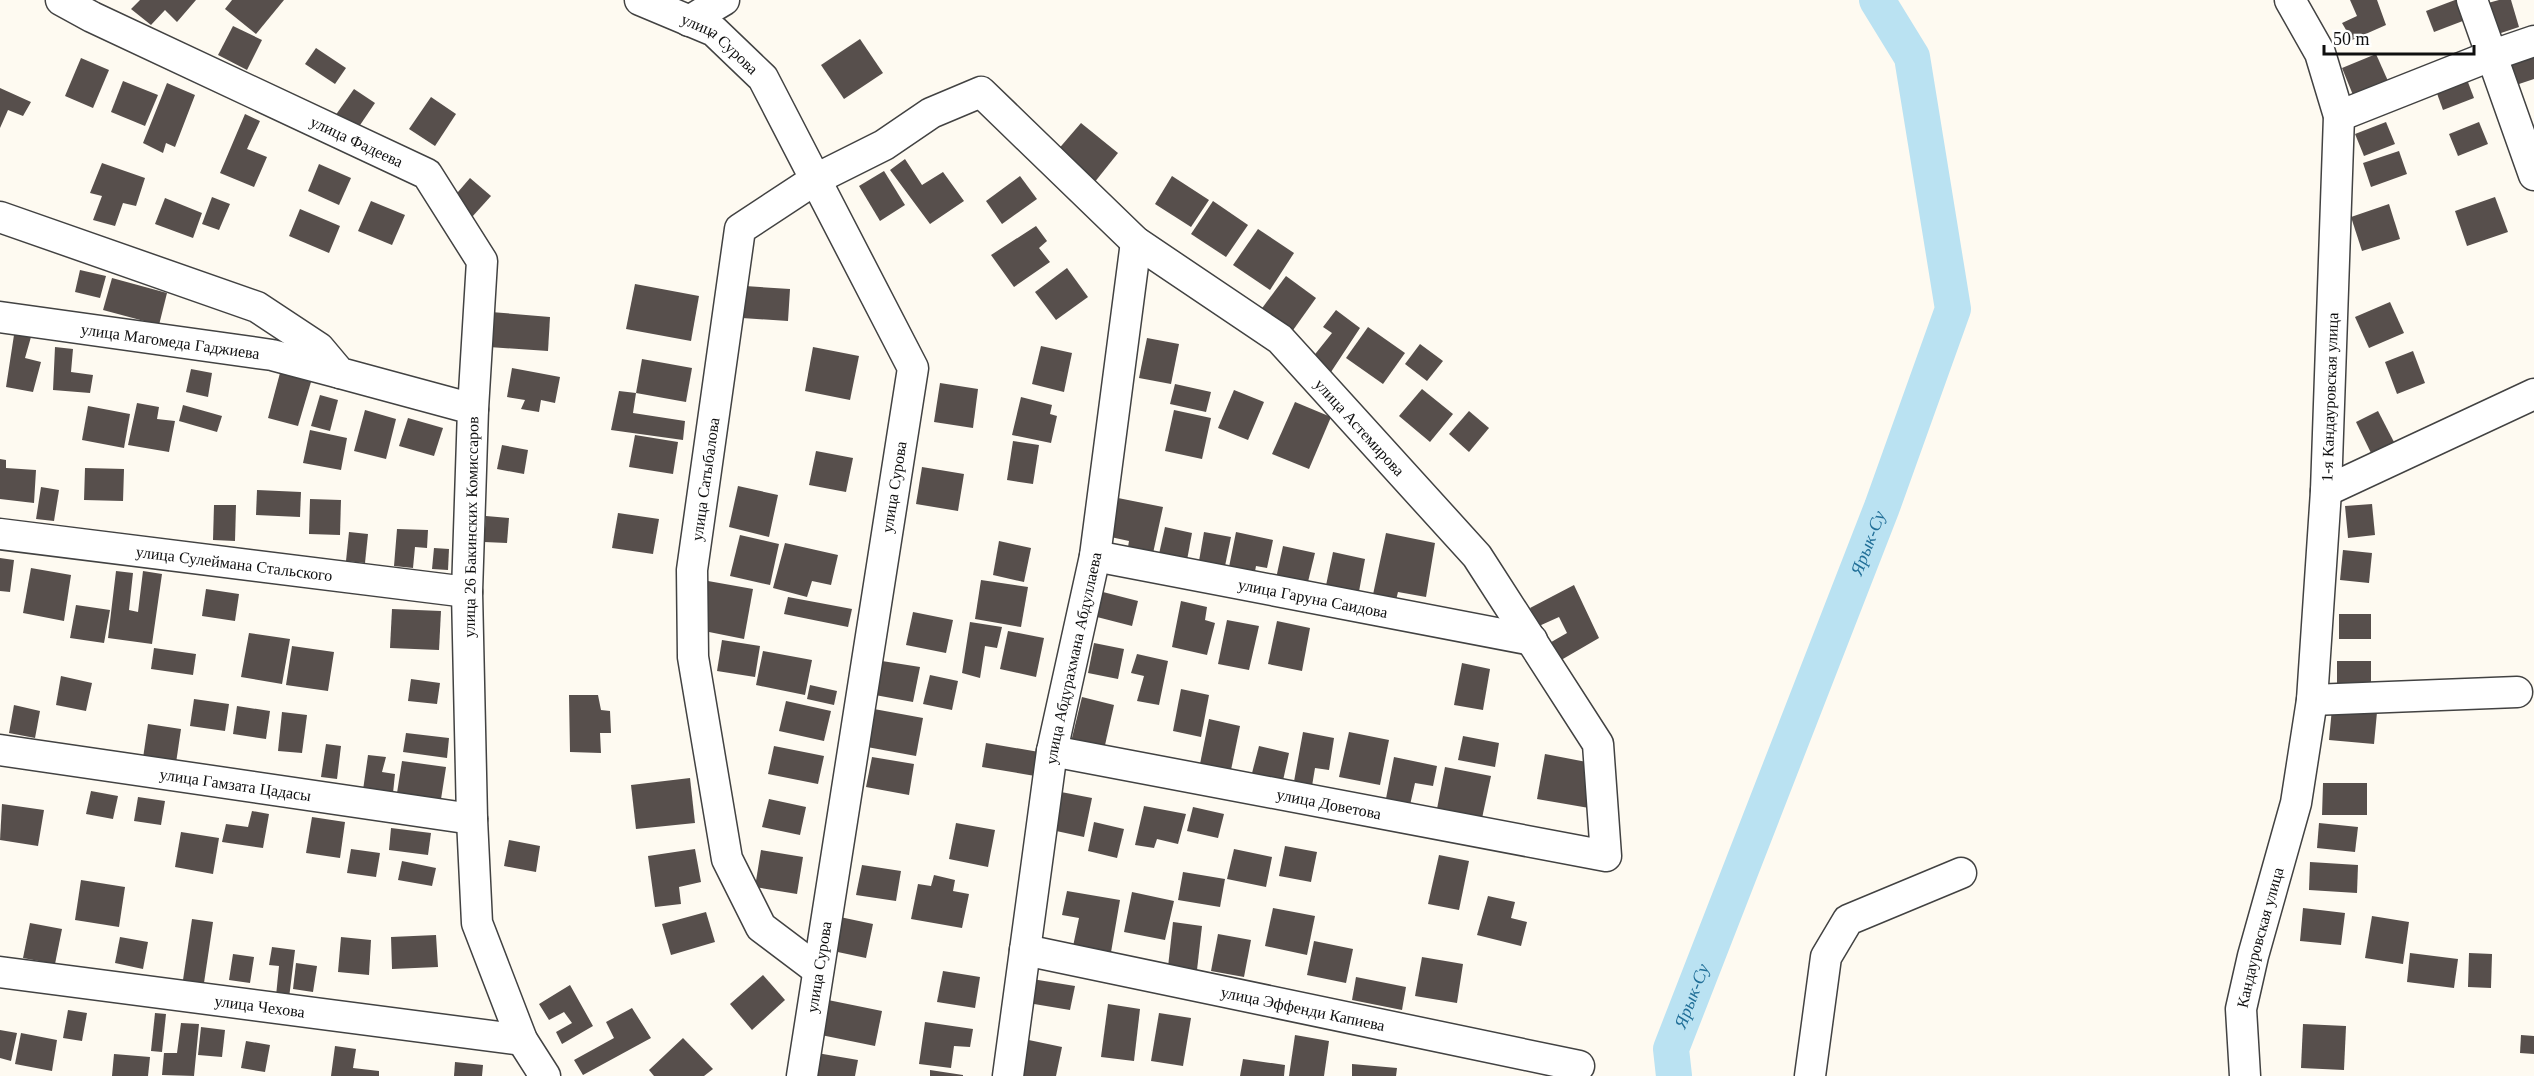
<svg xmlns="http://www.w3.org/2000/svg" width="2534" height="1076" font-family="Georgia,serif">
<rect width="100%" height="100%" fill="#fefaf1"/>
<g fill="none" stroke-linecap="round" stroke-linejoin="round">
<path stroke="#bae2f2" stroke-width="36" id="s1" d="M1674,1076L1671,1049L1882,507L1953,309L1912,57L1877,0"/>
</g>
<g fill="#574f4c">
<path d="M140,0H196L177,22L165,10L151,25L131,9Z"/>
<path d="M232,0H284L256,34L225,9Z"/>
<path d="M2350,0H2377L2386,25L2352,40L2342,23L2357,16Z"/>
<path d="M2455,0H2461L2468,19L2434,32L2426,11Z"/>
<path d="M2499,0H2511L2519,27L2498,34L2488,3Z"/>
<path d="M233,26L262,40L247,70L218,55Z"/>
<path d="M860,39L883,73L844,99L821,65Z"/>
<path d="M316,48L346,68L335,84L305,64Z"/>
<path d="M2376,54L2388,81L2353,95L2342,68Z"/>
<path d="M2534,55V79L2516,85L2509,64Z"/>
<path d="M81,58L109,70L93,108L65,96Z"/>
<path d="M2466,77L2474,98L2443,110L2435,88Z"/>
<path d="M123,81L158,95L145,126L111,112Z"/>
<path d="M167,83L195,95L175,147L166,143L163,153L143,143Z"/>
<path d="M0,88L31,102L23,116L8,110L0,128Z"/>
<path d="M354,89L375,103L356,131L335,116Z"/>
<path d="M431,97L456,114L435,146L409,129Z"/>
<path d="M245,114L260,121L247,149L267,157L254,187L220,173Z"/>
<path d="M2386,122L2395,144L2364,156L2355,134Z"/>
<path d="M2479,122L2488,144L2458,156L2449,134Z"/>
<path d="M1081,123L1118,153L1094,183L1056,152Z"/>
<path d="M2399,151L2407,174L2371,187L2363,163Z"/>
<path d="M905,159L922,185L943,172L964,201L930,224L890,170Z"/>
<path d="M102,163L145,178L136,206L123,203L115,226L93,220L102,196L90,193Z"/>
<path d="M319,164L351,178L339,205L308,191Z"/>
<path d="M884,171L905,205L880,221L859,186Z"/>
<path d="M1020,176L1037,199L1002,224L986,201Z"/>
<path d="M1172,176L1209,200L1191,227L1155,204Z"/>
<path d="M470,178L491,196L472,217L452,199Z"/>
<path d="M212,197L230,204L219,230L202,224Z"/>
<path d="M2495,197L2508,232L2467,246L2455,211Z"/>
<path d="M165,198L202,213L193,238L155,224Z"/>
<path d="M371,201L405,215L392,245L358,231Z"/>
<path d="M1213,201L1248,225L1226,257L1191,234Z"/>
<path d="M2389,204L2400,239L2362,251L2351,217Z"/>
<path d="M300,209L340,226L329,253L289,236Z"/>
<path d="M1036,226L1047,241L1039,248L1050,262L1014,287L991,255Z"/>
<path d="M1258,229L1294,253L1270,290L1233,265Z"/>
<path d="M1067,268L1088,297L1056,320L1035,292Z"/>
<path d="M80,270L106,276L100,298L75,292Z"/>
<path d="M1286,276L1316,298L1291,333L1260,311Z"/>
<path d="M112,278L167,293L159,325L103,310Z"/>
<path d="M635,284L699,296L691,341L626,329Z"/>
<path d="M745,286L790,289L788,321L742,318Z"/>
<path d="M2390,302L2404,333L2369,348L2355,317Z"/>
<path d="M1336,310L1360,328L1331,372L1312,358L1332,333L1323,327Z"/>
<path d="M491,312L550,317L548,351L489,347Z"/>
<path d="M1368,327L1405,353L1383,384L1346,358Z"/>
<path d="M14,335L31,337L25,358L41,362L33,392L6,387Z"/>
<path d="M1147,338L1179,344L1171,384L1139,378Z"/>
<path d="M1420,344L1443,361L1427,381L1405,364Z"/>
<path d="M1041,346L1072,353L1064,392L1032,384Z"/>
<path d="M55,347L73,349L71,372L93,375L90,393L53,390Z"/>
<path d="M813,347L859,356L850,400L805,391Z"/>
<path d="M2413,351L2425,383L2397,394L2385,362Z"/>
<path d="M642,359L692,368L686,402L636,393Z"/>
<path d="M512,368L560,377L555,403L541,400L539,412L521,409L525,400L507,397Z"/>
<path d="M191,369L212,373L208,397L186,392Z"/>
<path d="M280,373L311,382L298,426L268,418Z"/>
<path d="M940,383L978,389L973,428L934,422Z"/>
<path d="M1175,384L1211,392L1206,412L1170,404Z"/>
<path d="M1422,389L1453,414L1430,442L1399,416Z"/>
<path d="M1234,390L1264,402L1248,440L1218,428Z"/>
<path d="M619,391L636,393L633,413L685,421L683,440L611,430Z"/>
<path d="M320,395L338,400L330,431L311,426Z"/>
<path d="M1021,397L1052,405L1050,414L1057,416L1051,443L1012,435Z"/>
<path d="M1295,402L1331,417L1309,469L1272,454Z"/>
<path d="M137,403L159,407L157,419L175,421L169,452L128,445Z"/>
<path d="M183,405L222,416L217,432L179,421Z"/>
<path d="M88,406L130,414L124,448L82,440Z"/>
<path d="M365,410L396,419L386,459L354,451Z"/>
<path d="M1174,410L1211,418L1202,459L1165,451Z"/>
<path d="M1469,411L1489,428L1469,452L1449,434Z"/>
<path d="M2378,411L2394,442L2371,453L2356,422Z"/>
<path d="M408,418L443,428L434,456L399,446Z"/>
<path d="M310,430L347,438L341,470L303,463Z"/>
<path d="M635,435L678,442L673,474L629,467Z"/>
<path d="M1013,441L1039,445L1033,484L1007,480Z"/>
<path d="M502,445L528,450L524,474L497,469Z"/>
<path d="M816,451L853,458L846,492L809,485Z"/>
<path d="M0,459L6,460V468L36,470L34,503L0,499Z"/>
<path d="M922,467L964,474L958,511L916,504Z"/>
<path d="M85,468L124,469L123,501L84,500Z"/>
<path d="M738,486L778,495L769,537L729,527Z"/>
<path d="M41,487L59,490L54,521L36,519Z"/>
<path d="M257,490L301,492L300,517L256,515Z"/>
<path d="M1113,497L1163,507L1152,558L1127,553L1129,541L1106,536Z"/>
<path d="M310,499L341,500L340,535L309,534Z"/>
<path d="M2372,504L2375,535L2348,538L2345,506Z"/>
<path d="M214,505H236L235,541L213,540Z"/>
<path d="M618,513L659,519L653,554L612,548Z"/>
<path d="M486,516L509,518L507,543L484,542Z"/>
<path d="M1165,527L1192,533L1187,560L1159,554Z"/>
<path d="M397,529L428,530L427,548L415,547L413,568L394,566Z"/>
<path d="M349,532L368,534L365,563L346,561Z"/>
<path d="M1204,532L1231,537L1225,566L1199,561Z"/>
<path d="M1236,532L1273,540L1267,568L1256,566L1254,577L1228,572Z"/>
<path d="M1386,533L1435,543L1426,597L1398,592L1394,608L1371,604Z"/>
<path d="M740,535L779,544L770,585L730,576Z"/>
<path d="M999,541L1031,548L1024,582L993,575Z"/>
<path d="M785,543L838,555L831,585L812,581L807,597L773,588Z"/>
<path d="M1283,546L1315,553L1306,590L1275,583Z"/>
<path d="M434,548L449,549L448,570L432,569Z"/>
<path d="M2343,550L2372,553L2369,583L2340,580Z"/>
<path d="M1333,552L1365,559L1357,602L1324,595Z"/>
<path d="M0,558L14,560L10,592L0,591Z"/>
<path d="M31,568L71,575L64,621L23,613Z"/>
<path d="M116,571L133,573L129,610L138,612L143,571L162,574L152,644L108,638Z"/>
<path d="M981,580L1028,587L1021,627L975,619Z"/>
<path d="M708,581L753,589L744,639L699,630Z"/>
<path d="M1574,585L1599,638L1556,663L1546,645L1567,633L1559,617L1539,626L1530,608Z"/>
<path d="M206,589L239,594L235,621L202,616Z"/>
<path d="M1103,592L1138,601L1132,626L1097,617Z"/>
<path d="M788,597L852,609L848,627L784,614Z"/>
<path d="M1181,601L1207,607L1205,620L1215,623L1207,655L1172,647Z"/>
<path d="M76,605L110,610L104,643L70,638Z"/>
<path d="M392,609L441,611L439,650L390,648Z"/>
<path d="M913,612L953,620L946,653L906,645Z"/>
<rect x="2339" y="614" width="32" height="25"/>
<path d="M1227,620L1259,626L1249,670L1218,664Z"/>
<path d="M1277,621L1310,628L1302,671L1268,664Z"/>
<path d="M970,622L1002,627L997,648L985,646L980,678L962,673Z"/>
<path d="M1008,631L1044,638L1036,677L1000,669Z"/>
<path d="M249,633L290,639L282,684L241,677Z"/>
<path d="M722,640L760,646L755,677L717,671Z"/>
<path d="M1094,643L1124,649L1118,679L1088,673Z"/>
<path d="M292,646L334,652L328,691L286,685Z"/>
<path d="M154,648L196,654L193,675L151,669Z"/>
<path d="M763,651L812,660L805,695L756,685Z"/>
<path d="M1137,654L1168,661L1159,705L1137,701L1144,676L1131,673Z"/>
<path d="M882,661L920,667L913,702L875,695Z"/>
<rect x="2337" y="661" width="34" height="23"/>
<path d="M1462,663L1490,669L1483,710L1454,705Z"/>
<path d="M930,675L958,681L952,710L923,704Z"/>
<path d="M61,676L92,683L86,711L56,705Z"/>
<path d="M411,679L440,683L437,704L408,701Z"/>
<path d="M810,685L837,691L834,705L807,699Z"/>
<path d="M1181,689L1209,695L1201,737L1173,731Z"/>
<path d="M569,695H598L601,710L610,711L611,733H600L601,753L570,752Z"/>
<path d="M1082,697L1114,705L1103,754L1070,746Z"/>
<path d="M194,699L229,704L225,731L190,726Z"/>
<path d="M786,701L831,711L824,741L779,731Z"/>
<path d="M14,705L40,711L35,738L9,733Z"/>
<path d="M237,706L270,711L266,739L233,734Z"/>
<path d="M2332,708L2377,712L2374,744L2329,740Z"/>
<path d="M874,709L923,718L916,756L867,747Z"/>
<path d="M282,712L307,715L302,753L278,751Z"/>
<path d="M1209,719L1240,726L1231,770L1200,764Z"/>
<path d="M148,724L181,729L176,763L143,758Z"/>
<path d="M1303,732L1334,738L1329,770L1315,768L1311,792L1293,787Z"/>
<path d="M1349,732L1389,740L1380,785L1339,777Z"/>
<path d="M406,733L449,738L447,758L403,752Z"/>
<path d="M1463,736L1499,743L1495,767L1458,760Z"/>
<path d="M986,743L1039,752L1035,776L982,767Z"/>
<path d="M326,744L341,746L337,779L321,777Z"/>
<path d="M774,746L824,756L818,784L768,774Z"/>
<path d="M1259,746L1289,753L1282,785L1251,777Z"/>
<path d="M1545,754L1597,764L1589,808L1537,799Z"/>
<path d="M368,755L386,757L382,772L395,774L393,793L363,790Z"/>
<path d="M872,757L914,764L909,795L866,787Z"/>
<path d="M1394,757L1437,766L1433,786L1415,783L1408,814L1384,809Z"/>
<path d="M402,761L446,767L441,799L397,793Z"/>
<path d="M1445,767L1491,776L1481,823L1436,814Z"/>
<path d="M690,778L695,823L636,829L631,785Z"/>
<path d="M2323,783H2367V815H2322Z"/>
<path d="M91,791L118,796L113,819L86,814Z"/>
<path d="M1056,791L1092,798L1084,837L1047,829Z"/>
<path d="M138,797L165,801L161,825L134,821Z"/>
<path d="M769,799L806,807L800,835L762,827Z"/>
<path d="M2,804L44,810L38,846L0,840Z"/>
<path d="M1144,806L1186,814L1178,844L1157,839L1154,848L1135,845Z"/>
<path d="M1193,807L1224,814L1218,838L1187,831Z"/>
<path d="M252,811L269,814L263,848L222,842L226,824L248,827Z"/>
<path d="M312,817L345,822L340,858L306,853Z"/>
<path d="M1094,822L1124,829L1117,858L1088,851Z"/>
<path d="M956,823L995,830L988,867L949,859Z"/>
<path d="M2319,823L2358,827L2355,852L2317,848Z"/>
<path d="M391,828L431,833L428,855L389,850Z"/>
<path d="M181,832L219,838L213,874L175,867Z"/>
<path d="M509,840L540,846L536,872L504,866Z"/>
<path d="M1285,846L1317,852L1311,882L1279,876Z"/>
<path d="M351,849L380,853L376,877L347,873Z"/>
<path d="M695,849L701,882L679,887L681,904L655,907L648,856Z"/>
<path d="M1234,849L1272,857L1266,887L1227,879Z"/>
<path d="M761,850L803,857L797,894L755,887Z"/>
<path d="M1439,855L1469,861L1459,910L1428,904Z"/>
<path d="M402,861L436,868L432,886L398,880Z"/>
<path d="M2310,862L2358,865L2357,893L2309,890Z"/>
<path d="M862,865L901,871L896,901L856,895Z"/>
<path d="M1183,872L1225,879L1220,907L1178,900Z"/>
<path d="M934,875L955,880L953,891L969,894L962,928L911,919L918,884L931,886Z"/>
<path d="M81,880L125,887L119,927L75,920Z"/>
<path d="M1067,891L1120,900L1110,958L1072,951L1079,918L1062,915Z"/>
<path d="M1132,892L1174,901L1165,940L1124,932Z"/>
<path d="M1488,896L1515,902L1511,918L1527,922L1521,946L1477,935Z"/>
<path d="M1273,908L1315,916L1307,955L1265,946Z"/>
<path d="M2303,908L2345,913L2341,945L2300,941Z"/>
<path d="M706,912L715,942L671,955L662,924Z"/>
<path d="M2372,916L2409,922L2403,964L2365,958Z"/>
<path d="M840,917L873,924L866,958L833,951Z"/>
<path d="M192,919L213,922L204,983L183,980Z"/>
<path d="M1173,922L1202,926L1197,970L1168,967Z"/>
<path d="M30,923L62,929L55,964L23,958Z"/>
<path d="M1218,934L1251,940L1244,977L1211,971Z"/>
<path d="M436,935L438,967L392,969L391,937Z"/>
<path d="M120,937L148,942L143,969L115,963Z"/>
<path d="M341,937L371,940L369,975L338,972Z"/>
<path d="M1314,941L1353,949L1346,983L1307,975Z"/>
<path d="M272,947L295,950L289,998L276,996L279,966L269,965Z"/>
<path d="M2410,953L2458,959L2454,988L2407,982Z"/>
<path d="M2469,953L2492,954L2491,988L2468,987Z"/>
<path d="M233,954L254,957L250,983L229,980Z"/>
<path d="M1422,957L1463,964L1457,1003L1415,996Z"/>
<path d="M296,963L317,966L313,992L293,989Z"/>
<path d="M943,971L980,977L975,1008L937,1002Z"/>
<path d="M763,975L785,1000L752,1030L730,1004Z"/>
<path d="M1356,977L1406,987L1402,1010L1352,1000Z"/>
<path d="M1026,978L1075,986L1070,1010L1022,1002Z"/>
<path d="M570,985L593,1026L562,1044L556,1032L572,1023L564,1012L549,1020L539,1004Z"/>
<path d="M828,1000L882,1011L875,1046L821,1035Z"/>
<path d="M1108,1004L1140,1009L1134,1061L1101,1057Z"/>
<path d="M632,1008L651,1038L583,1075L574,1060L614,1038L606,1022Z"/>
<path d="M68,1010L87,1013L82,1041L63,1038Z"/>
<path d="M155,1013L166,1014L162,1052L151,1051Z"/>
<path d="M1159,1013L1191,1018L1183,1066L1151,1061Z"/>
<path d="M925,1022L973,1029L970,1047L954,1046L951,1068L919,1064Z"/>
<path d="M181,1023L199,1024L194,1076L162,1075L164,1053H177Z"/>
<path d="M2303,1024L2346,1026L2344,1070L2301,1068Z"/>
<path d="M201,1027L225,1030L222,1057L198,1055Z"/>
<path d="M0,1030L17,1033L11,1061L0,1058Z"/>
<path d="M21,1033L57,1040L52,1071L15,1064Z"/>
<path d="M1295,1035L1329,1041L1324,1076H1289Z"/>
<path d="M2521,1035L2534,1036V1054L2520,1053Z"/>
<path d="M683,1038L713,1069L704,1076H654L649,1070Z"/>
<path d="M1024,1039L1062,1047L1056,1076H1017Z"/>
<path d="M246,1041L270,1045L265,1072L241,1068Z"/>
<path d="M335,1046L356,1049L353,1068L379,1071V1076H331Z"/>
<path d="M817,1053L858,1060L855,1076H813Z"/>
<path d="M114,1054L150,1057L148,1076H112Z"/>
<path d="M1243,1059L1285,1065L1284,1076H1240Z"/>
<path d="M455,1062L483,1065L482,1076H454Z"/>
<path d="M1352,1064L1397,1068L1396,1076H1352Z"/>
<path d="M930,1070L963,1075V1076H930Z"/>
</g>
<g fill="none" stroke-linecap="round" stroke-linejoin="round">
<defs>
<g id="minor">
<path id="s2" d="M61,0L92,17L427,174L482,261L473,409"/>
<path id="s3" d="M640,0L714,31L763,78L913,368L802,1076"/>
<path d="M2472,0L2534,175"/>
<path d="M689,21L724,0"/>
<path d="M2339,116L2493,55L2534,41"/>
<path d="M0,217L257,307L319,348L340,373L473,409L467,592L472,819L477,923L522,1040L545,1076"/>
<path id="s4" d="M0,317L272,355L340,373"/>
<path d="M2326,491L2534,394"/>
<path id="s5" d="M0,534L467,592"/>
<path id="s6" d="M1095,556L1532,640"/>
<path d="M2312,700L2517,692"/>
<path id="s7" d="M0,750L472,819"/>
<path id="s8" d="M1025,950L1579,1066"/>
<path id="s9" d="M818,970L761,927L727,859L693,657L692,570L740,229L816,179L884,145L931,113L981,92L1136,242L1280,339L1477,556L1598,744L1606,856L1052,751"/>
<path id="s10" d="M0,972L522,1040"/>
<path id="s11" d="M1008,1076L1052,751L1095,556L1136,242"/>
<path d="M1810,1076L1826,957L1848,920L1961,873"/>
<path id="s12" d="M2245,1076L2241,1009L2253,956L2296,803L2312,700L2326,491L2339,116L2320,53L2290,0"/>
</g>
</defs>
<use href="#minor" stroke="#424242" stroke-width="33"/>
<use href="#minor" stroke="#fff" stroke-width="30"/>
</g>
<g text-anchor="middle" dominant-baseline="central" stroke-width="6" stroke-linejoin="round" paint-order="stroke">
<g font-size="16" fill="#0f0f0f" stroke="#fff">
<text stroke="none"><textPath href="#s3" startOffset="92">улица Сурова</textPath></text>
<text stroke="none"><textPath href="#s2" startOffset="328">улица Фадеева</textPath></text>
<text stroke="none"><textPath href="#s4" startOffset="172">улица Магомеда Гаджиева</textPath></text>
<text stroke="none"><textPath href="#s12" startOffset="688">1-я Кандауровская улица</textPath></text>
<text stroke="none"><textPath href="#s9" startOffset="1570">улица Астемирова</textPath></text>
<text stroke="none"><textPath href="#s9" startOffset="531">улица Сатыбалова</textPath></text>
<text transform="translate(894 487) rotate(-81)">улица Сурова</text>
<text transform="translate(471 527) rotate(-89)">улица 26 Бакинских Комиссаров</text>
<text stroke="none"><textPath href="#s5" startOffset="236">улица Сулеймана Стальского</textPath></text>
<text stroke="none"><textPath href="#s6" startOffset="222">улица Гаруна Саидова</textPath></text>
<text stroke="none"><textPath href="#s11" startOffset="423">улица Абдурахмана Абдуллаева</textPath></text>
<text stroke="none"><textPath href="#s7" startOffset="238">улица Гамзата Цадасы</textPath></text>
<text transform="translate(1329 804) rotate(11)">улица Доветова</text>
<text stroke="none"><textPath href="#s12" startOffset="141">Кандауровская улица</textPath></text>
<text transform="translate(819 967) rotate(-81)">улица Сурова</text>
<text stroke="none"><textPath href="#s10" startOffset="262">улица Чехова</textPath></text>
<text stroke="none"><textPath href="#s8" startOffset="284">улица Эффенди Капиева</textPath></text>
</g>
<g font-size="18" font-style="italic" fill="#216f98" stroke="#fff">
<text stroke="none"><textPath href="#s1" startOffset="570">Ярык-Су</textPath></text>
<text stroke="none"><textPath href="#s1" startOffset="84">Ярык-Су</textPath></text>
</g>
</g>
<path d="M2324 45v9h150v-9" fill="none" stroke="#0f0f0f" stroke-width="3"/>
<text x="2333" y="45" font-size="18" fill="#0f0f0f" stroke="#ffffff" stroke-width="4.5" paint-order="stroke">50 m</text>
</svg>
